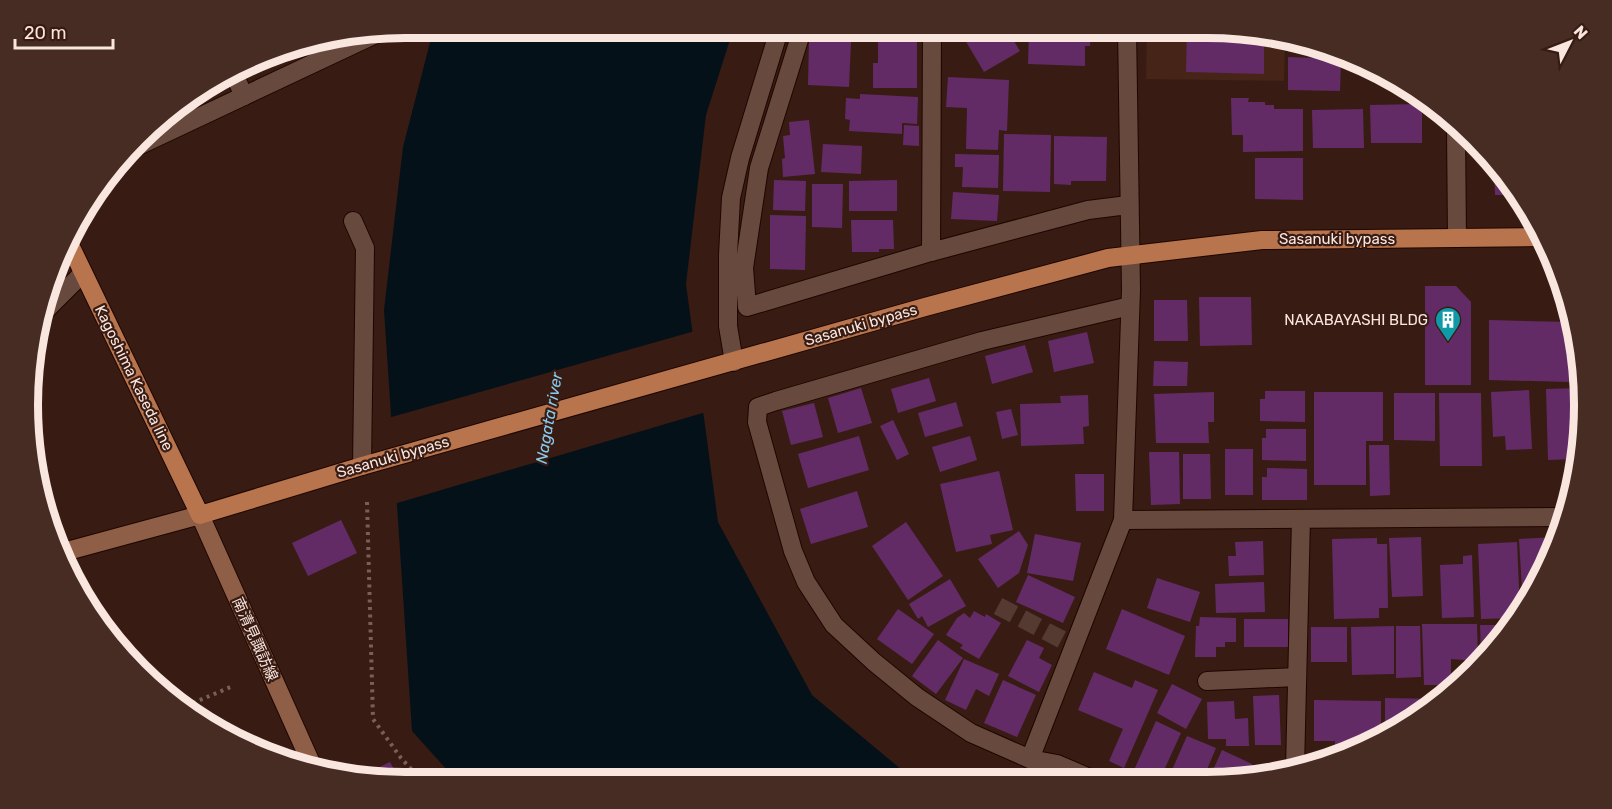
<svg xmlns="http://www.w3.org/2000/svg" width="1612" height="809" font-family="Rubik,'Noto Sans JP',sans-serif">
<rect width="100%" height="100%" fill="#381c13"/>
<path fill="#462418" d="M1147,28H1232L1285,42L1284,81L1146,79Z"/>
<path fill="#051118" d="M434,27H734L706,115L686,284L718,522L812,695L914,780L457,781L412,731L384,310L403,147Z"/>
<path fill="#381c13" d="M695,331L706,412L394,504L388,418Z"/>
<g fill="#622b66">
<path d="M958,28H1006L1020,51L984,72Z"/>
<path d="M1029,28L1091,30L1090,46H1085V66L1028,64Z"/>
<path d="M1187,28H1232L1264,36V74L1186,72Z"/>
<path d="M891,36H917V88H873V63H878V42H890Z"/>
<path d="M809,40L851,42L849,87L808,85Z"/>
<path d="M1288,43L1322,52V53L1288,52Z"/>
<path d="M1288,57L1341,59L1340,91L1288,90Z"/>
<path d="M1349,59L1374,66L1381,71H1349Z"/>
<path d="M948,77L1009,80L1007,131L999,130L998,150L966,149L967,108L946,107Z"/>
<path d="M223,79L225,83L184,102L183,101Z"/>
<path d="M860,94L918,97L917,124L902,123V134L849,131L850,120L845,119L846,98L860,99Z"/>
<path d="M1231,98H1249L1248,102H1265V105H1274V109H1303V151L1243,152V135H1232Z"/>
<path d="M1422,104V143H1371L1370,105Z"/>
<path d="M1363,109L1364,148H1313L1312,110Z"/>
<path d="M809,120L815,174L783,177L782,159L785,158L783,136L790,135L789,122Z"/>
<path d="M904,125L919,126V146L903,145Z"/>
<path d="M1004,134L1051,135L1050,192L1003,191Z"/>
<path d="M1054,136L1107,137L1106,181H1071V185L1054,184Z"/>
<path d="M823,144L862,146L861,174L821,172Z"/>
<path d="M955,154L999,155L998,188L962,187L963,167H955Z"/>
<path d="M1255,158H1303V200L1255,199Z"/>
<path d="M1494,161L1514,195H1495Z"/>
<path d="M774,180L806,181L805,211L773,210Z"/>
<path d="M897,180V211H849V181Z"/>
<path d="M812,184H843L842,228L812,227Z"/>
<path d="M953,192L999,195L997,221L951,219Z"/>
<path d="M770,215L806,216L805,270L770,269Z"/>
<path d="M851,220H893L894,249H879V252H852Z"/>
<path d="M1425,286H1456L1471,302V385H1425Z"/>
<path d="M1199,297H1251L1252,345L1200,346Z"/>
<path d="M1154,300H1187L1188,341H1154Z"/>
<path d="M1489,320L1568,322L1570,382L1489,380Z"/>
<path d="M1087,332L1094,363L1054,372L1048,341Z"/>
<path d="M1025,345L1033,372L992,384L985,356Z"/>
<path d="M1154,361L1188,362L1187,386H1153Z"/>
<path d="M929,378L936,401L898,413L891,389Z"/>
<path d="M861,388L872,423L838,433L828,398Z"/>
<path d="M1579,388L1584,429L1576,459L1548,460L1546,389Z"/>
<path d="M1529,390L1532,449L1506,450L1505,436L1493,437L1491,392Z"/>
<path d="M1265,391H1305V422L1260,421V399H1265Z"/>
<path d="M1214,392V422H1208L1209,443H1156L1154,394Z"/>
<path d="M1314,392H1383V441H1366V485H1314Z"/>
<path d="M1394,393H1435V441L1394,440Z"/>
<path d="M1439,393H1481L1482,466H1440Z"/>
<path d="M1088,395L1089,426L1083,427L1084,444L1021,446L1020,404L1061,403L1060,396Z"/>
<path d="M956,402L963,426L925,437L918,413Z"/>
<path d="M814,403L823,437L791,445L782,411Z"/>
<path d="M1011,409L1018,435L1002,439L996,412Z"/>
<path d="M893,420L909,454L897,460L880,426Z"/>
<path d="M1266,429H1306V461L1262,460V438H1266Z"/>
<path d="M859,436L869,470L808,488L798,454Z"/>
<path d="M970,436L977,460L940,472L932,447Z"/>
<path d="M1369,445H1389L1390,495L1370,496Z"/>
<rect x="1225" y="449" width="28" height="46"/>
<path d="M1149,452H1179L1180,504L1151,505Z"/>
<path d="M1183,454H1210L1211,499H1183Z"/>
<path d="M1267,468L1307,469V500H1262V477H1267Z"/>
<path d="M999,471L1013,530L990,535L992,544L956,552L940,484Z"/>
<path d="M1075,474H1104V511H1076Z"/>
<path d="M857,491L868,527L811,544L800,509Z"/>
<path d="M341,520L357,553L308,576L292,543Z"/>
<path d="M906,522L943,576L908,600L872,546Z"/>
<path d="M1019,531L1028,545L1019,573L998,588L978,559Z"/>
<path d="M1035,534L1081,543L1073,581L1027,573Z"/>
<path d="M1421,537L1423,596L1392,597L1389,538Z"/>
<path d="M1555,537L1546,571L1523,606L1519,539Z"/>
<path d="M1377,538V544H1387L1388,608H1379V618L1334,619L1332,539Z"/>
<path d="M1263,541L1264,575L1229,576L1228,556H1236L1235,542Z"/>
<path d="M1517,542L1520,611L1515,618L1481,619L1478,544Z"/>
<path d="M1472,555L1474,617L1442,618L1440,565L1463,564V556Z"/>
<path d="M1028,575L1075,597L1063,623L1016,602Z"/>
<path d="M1157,578L1200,592L1190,622L1147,608Z"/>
<path d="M950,579L966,606L928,627L922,616L918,619L909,604Z"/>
<path d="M1264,582L1265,612L1216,613L1215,584Z"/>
<path d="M898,609L934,634L912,664L877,639Z"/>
<path d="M1122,609L1185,636L1169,675L1106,649Z"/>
<path d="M974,611L985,617L986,614L1001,623L979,659L960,648L963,645L946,635L957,618L964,613L970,618Z"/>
<path d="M1200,617L1236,618V642H1225V647H1216V657H1195L1196,626H1199Z"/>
<rect x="1244" y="619" width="44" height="28"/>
<path d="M1422,624H1477L1478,661L1451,659V685H1424Z"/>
<path d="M1480,625H1510L1488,656H1481Z"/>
<path d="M1394,626V674L1352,675L1351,627Z"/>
<path d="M1396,626H1420L1421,677L1396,678Z"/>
<rect x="1311" y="627" width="36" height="35"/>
<path d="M938,640L963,658L936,694L912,676Z"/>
<path d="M1027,640L1044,648L1039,658L1052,665L1039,692L1008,676Z"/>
<path d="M964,659L999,674L989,696L976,689L966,710L945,700Z"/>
<path d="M1094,672L1132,688L1135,680L1158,690L1124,768L1109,761L1123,729L1078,710Z"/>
<path d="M1003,680L1036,695L1017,737L984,723Z"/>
<path d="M1172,684L1202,699L1186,729L1157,713Z"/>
<path d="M1279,695L1281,745H1255L1253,696Z"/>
<path d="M1385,698L1436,699V702L1418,718L1385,736Z"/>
<path d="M1314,700L1381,701V738L1361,748H1335V741H1314Z"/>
<path d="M1234,701L1235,719L1248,718L1249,746H1226V739H1208L1207,702Z"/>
<path d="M1156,721L1181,733L1160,779H1148L1143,777L1144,774L1134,770Z"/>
<path d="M1187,736L1216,748L1203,779H1168Z"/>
<path d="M1222,750L1252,764L1246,779H1209Z"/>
<path d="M390,762L397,775L404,772L408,781L376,780L371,771Z"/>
</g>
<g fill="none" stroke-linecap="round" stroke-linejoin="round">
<path stroke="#553a32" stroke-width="18" stroke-dasharray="18 9" stroke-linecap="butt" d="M998,606L1074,646"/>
<defs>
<g id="street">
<path d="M803,27L759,168L744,268L747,307L931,252L1088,210L1128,205"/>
<path d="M244,96L382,31"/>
<path d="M1456,129L1457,238"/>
<path d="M140,145L244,96L234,74"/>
<path d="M353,221L365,248L362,466"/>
<path d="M931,252L932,28"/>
<path d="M40,316L83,273"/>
<path d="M734,362L728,326V255L731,198L740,158L780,27"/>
<path d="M1123,520L1561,517"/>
<path d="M1207,681L1297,677"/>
<path d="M1030,759L1123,520L1131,290L1127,28"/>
<path d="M1295,768L1301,519"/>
<path d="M1092,779L1057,764L1030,759L971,733L917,697L874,662L834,625L806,582L793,551L757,422L758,407L776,401L982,341L1130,306"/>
</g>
<path id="secondary" d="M60,553L200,515L311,763"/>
<path id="primary" d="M68,241L200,515L362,466L925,307L1108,258L1262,240L1539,237"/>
</defs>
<use href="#street" stroke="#1e0601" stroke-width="20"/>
<use href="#secondary" stroke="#1e0601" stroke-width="20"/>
<use href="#primary" stroke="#1e0601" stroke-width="20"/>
<g stroke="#785f57" stroke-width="4" stroke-dasharray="3 4.5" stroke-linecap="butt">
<path d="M367,502L373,719L401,758L422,781"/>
<path d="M186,706L233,686"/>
</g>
<use href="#street" stroke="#68493e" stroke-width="18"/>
<use href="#secondary" stroke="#8f5e46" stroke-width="18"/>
<use href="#primary" stroke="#b7744d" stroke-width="18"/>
</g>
<defs>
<symbol id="building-pin" viewBox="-11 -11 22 30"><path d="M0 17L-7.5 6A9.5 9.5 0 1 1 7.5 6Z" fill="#0f9aa8" stroke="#381c13"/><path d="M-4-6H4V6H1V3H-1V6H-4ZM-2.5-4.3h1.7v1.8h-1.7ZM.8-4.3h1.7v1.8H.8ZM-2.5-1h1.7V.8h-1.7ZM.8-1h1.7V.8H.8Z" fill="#fff"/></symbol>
</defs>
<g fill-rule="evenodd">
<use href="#building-pin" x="1433" y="305" width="30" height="40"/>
</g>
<g text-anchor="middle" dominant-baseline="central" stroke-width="4.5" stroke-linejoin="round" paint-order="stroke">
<g font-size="15" fill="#f9e6df" stroke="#381c13">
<text x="1337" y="239">Sasanuki bypass</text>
<text transform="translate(861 325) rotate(-16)">Sasanuki bypass</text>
<text transform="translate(134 378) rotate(64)">Kagoshima Kaseda line</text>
<text transform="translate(393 457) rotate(-16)">Sasanuki bypass</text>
<text transform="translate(255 639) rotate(66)">南清見諏訪線</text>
</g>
<g font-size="15" fill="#f9e6df" stroke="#381c13" text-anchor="end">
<text x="1428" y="320">NAKABAYASHI BLDG</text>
</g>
<g font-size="16" font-style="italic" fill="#88caf0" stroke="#381c13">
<text transform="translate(549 418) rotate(-80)">Nagata river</text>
</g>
</g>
<path d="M0 0H1612V809H0ZM405 38H1207A367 367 0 0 1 1574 405V405A367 367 0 0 1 1207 772H405A367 367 0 0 1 38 405V405A367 367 0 0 1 405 38Z" fill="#472c23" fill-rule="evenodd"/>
<path fill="none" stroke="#f9e6df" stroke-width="8" d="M405 38H1207A367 367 0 0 1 1574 405V405A367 367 0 0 1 1207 772H405A367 367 0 0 1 38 405V405A367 367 0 0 1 405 38Z"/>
<g transform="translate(1570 42) rotate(48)" stroke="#381c13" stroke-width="4.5" paint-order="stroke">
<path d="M0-4.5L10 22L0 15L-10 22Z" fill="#f9e6df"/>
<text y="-9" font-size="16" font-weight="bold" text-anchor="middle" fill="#f9e6df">N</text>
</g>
<path d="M15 39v9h98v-9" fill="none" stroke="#f9e6df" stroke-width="3"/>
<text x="24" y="39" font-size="18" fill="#f9e6df" stroke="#381c13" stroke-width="4.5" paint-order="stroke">20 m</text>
</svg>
